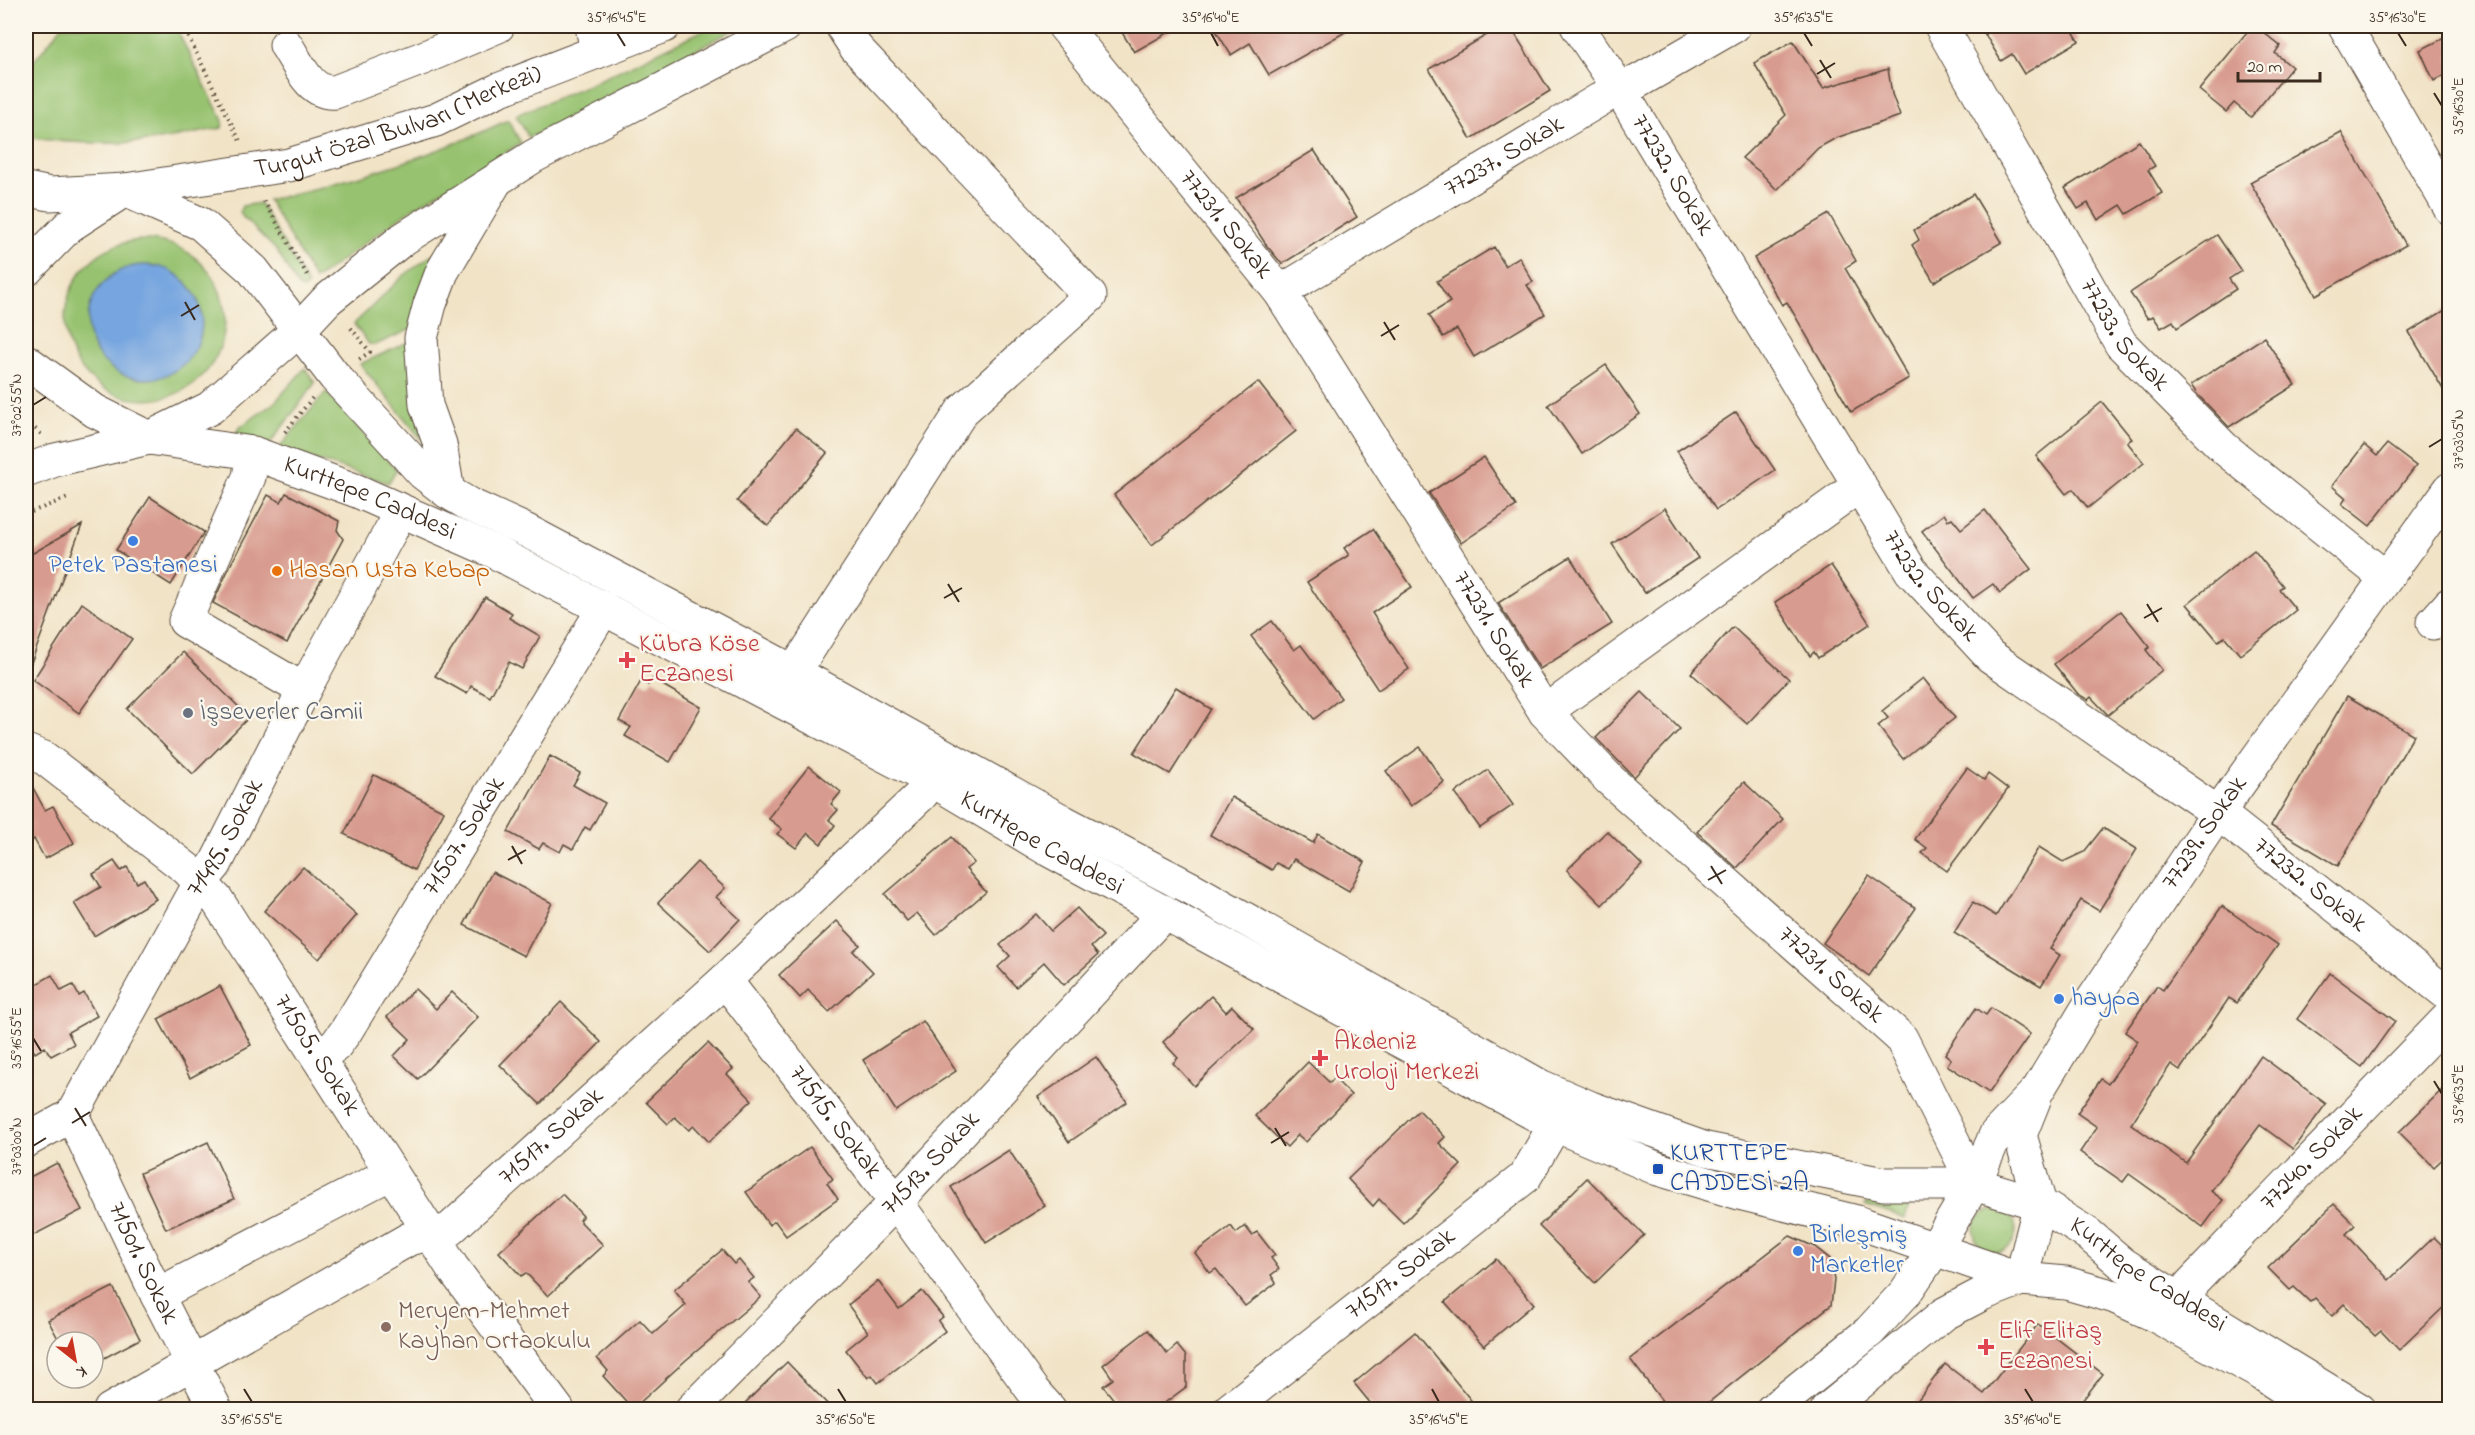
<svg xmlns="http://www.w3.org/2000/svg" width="2475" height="1435" font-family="'Indie Flower',sans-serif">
<rect width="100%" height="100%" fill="#fbf7ec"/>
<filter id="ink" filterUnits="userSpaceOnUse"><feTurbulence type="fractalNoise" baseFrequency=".0167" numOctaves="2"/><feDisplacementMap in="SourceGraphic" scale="12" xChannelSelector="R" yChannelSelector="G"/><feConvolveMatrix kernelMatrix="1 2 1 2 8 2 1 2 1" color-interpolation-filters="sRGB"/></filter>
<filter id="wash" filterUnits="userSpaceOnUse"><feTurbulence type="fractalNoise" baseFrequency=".008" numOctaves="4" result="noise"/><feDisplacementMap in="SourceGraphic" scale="24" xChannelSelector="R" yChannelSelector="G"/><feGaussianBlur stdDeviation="1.35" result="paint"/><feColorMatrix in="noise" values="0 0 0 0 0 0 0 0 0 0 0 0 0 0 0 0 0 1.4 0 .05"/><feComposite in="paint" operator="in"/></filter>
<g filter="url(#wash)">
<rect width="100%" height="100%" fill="#f1e3c6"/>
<g fill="#97c26f" stroke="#697646" stroke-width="1.5">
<path d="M62,26H175L223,121L222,128C203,131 185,136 166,139C121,145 70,144 26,137V71Z"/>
<path d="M712,26H741L529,138L516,115L593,83Z"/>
<path d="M508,120L521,143L407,212L315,280L268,200C351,181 432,157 508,120Z"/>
<path d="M260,203L308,285L303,289L298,287L277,251L242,216L240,211L242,206Z"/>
<circle cx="145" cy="320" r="80"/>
<path d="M444,246L412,329L375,345L369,344L354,324L403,276Z"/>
<path d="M410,341L422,440L360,364Z"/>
<path d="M305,368L315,383L269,445L235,434L239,428L275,402Z"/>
<path d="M326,392L397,470L388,483L279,448Z"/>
<path d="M1867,1202L1909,1205L1905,1219L1865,1205Z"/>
<circle cx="1995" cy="1231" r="21"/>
</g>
<circle fill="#76a5df" stroke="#58687e" stroke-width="1.5" cx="145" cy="322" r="57"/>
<g id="blocks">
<g fill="#d89b8f">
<path d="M1118,26H1180L1134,52Z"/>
<path d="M1213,26H1356L1269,75L1250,43L1231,55Z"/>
<path d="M1502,26H1510L1550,91L1471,139L1429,69Z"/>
<path d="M1980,26H2070L2079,41L2024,74L2012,54L2001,61Z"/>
<path d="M2252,26H2256L2280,46L2275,53L2292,67L2251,117L2234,103L2226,112L2199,90Z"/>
<path d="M2450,35V73L2434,81L2420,50Z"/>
<path d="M1793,41L1823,88L1888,69L1892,94L1900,116L1836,138L1818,148L1777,190L1761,173L1742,158L1786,115L1754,63Z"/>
<path d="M2341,132L2406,245L2316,295L2250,182Z"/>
<path d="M2139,141L2155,166L2148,170L2162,193L2127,214L2121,205L2098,220L2088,203L2078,209L2065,188Z"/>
<path d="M1314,150L1357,217L1282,264L1267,246L1236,198Z"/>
<path d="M1973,194L2002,242L1934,282L1912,245L1919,240L1914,230Z"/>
<path d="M1829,214L1856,261L1845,268L1909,378L1851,412L1787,302L1782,305L1754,258Z"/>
<path d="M2217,235L2241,271L2229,279L2236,289L2177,328L2173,321L2161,328L2153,316L2148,319L2130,293Z"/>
<path d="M1494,247L1505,266L1519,257L1533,282L1527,285L1545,314L1474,357L1457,329L1443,337L1429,315L1450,302L1437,281Z"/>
<path d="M2450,307V401L2409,332Z"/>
<path d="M2264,337L2295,385L2229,427L2197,394L2191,385Z"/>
<path d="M1606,365L1640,414L1582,454L1548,405Z"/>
<path d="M1258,382L1296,431L1152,545L1114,495Z"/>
<path d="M2102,402L2132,439L2127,442L2144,463L2088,508L2073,489L2066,494L2036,456Z"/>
<path d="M1736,412L1775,470L1716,510L1677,451Z"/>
<path d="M796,428L827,453L768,526L737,501Z"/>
<path d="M2387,444L2416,466L2370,526L2342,504L2346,498L2332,486L2364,445L2377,456Z"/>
<path d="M1484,457L1516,506L1461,543L1429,493Z"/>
<path d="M286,493L339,521L337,530L343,539L287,643L213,603L230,566L268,495L281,502Z"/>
<path d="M150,497L204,532L171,585L116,550Z"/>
<path d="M1665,508L1698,558L1645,593L1612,544Z"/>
<path d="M1985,510L2031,569L2000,593L1993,584L1973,598L1922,531L1944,514L1948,520L1952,518L1961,529Z"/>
<path d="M82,525L28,671L26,670V557Z"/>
<path d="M1373,529L1412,587L1372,613L1409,669L1378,690L1307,582L1349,555L1344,548Z"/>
<path d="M2254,550L2283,586L2279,589L2296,610L2240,655L2225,637L2218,641L2187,604Z"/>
<path d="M1570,557L1612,624L1540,669L1498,603Z"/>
<path d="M1831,565L1870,624L1818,658L1814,652L1810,656L1775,602Z"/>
<path d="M485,597L512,613L509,618L540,636L522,669L509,662L490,697L471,686L467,694L435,676Z"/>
<path d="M82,603L132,639L79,713L33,680Z"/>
<path d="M2121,611L2150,647L2146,650L2162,670L2108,715L2091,697L2088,700L2078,694L2054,664Z"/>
<path d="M1272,621L1294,650L1301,645L1341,698L1314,719L1251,636Z"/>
<path d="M1733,627L1789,679L1747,724L1691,673Z"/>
<path d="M183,652L249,717L193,774L127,709Z"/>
<path d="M1923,678L1955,718L1903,759L1878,726L1888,718L1882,711Z"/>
<path d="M652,679L701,707L670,762L625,736L631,727L619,721L641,681L648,685Z"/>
<path d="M1176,687L1211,709L1170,774L1134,753Z"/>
<path d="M1642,692L1680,729L1634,777L1596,738Z"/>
<path d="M2347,696L2414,735L2338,866L2271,826Z"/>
<path d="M1420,747L1444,782L1411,806L1386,771Z"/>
<path d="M550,756L580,773L573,785L605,803L590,830L585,827L573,849L564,844L560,852L543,843L539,849L508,832Z"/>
<path d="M809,766L841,792L831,804L838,810L829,820L835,825L821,844L808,833L796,848L777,834L782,829L768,818Z"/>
<path d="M1967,768L1984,780L1988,774L2008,789L1947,871L1922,853L1927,848L1915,839Z"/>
<path d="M1488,770L1513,805L1480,828L1455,793Z"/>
<path d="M26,775L45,810L53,806L74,843L45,859L34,839L26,844Z"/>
<path d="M374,775L444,811L414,870L344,834Z"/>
<path d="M1744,782L1783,819L1737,868L1697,832Z"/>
<path d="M1231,797L1313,843L1318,834L1365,862L1349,891L1294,859L1288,869L1276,863L1272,870L1210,835Z"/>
<path d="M2103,828L2137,849L2099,911L2081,900L2050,949L2060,955L2041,986L1954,933L1973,902L1996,916L2039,847L2063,862L2084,852Z"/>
<path d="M1607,831L1642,865L1602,905L1567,870Z"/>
<path d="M952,837L974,863L966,869L986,892L936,935L917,913L907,921L885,894Z"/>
<path d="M114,861L121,871L127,867L137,883L144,879L156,899L94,936L74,903L101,887L93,874Z"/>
<path d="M697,862L725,888L716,897L740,919L710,951L658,903Z"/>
<path d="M303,867L357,915L319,959L264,911Z"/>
<path d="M492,872L552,903L524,956L464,925Z"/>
<path d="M1869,876L1916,908L1869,976L1823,943Z"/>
<path d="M2222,906L2278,945L2237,1003L2229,998L2180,1070L2171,1064L2131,1124L2186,1163L2261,1056L2326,1104L2293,1149L2260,1125L2211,1191L2223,1200L2203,1227L2129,1174L2123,1182L2080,1152L2097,1127L2077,1113L2101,1079L2108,1084L2138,1041L2125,1032L2157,986L2163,990Z"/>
<path d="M1077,908L1103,936L1091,947L1098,955L1064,985L1044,962L1016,987L998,967L1010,956L1000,945L1036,914L1051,931Z"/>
<path d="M837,921L860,945L853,951L873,972L829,1012L808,990L800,998L779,975Z"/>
<path d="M2330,973L2395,1021L2362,1067L2297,1019Z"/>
<path d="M52,975L61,991L73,985L79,996L84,993L97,1016L68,1032L74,1044L51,1056L45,1047L35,1053L26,1036V990Z"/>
<path d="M220,986L251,1045L190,1078L158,1019Z"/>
<path d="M415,989L436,1009L452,992L478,1017L418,1079L394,1056L410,1039L387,1017Z"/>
<path d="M1211,996L1226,1012L1232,1006L1254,1029L1194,1086L1173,1063L1178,1058L1163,1042Z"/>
<path d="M561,1002L601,1042L540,1104L500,1065Z"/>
<path d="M1976,1008L1986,1015L1991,1008L2030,1034L1989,1093L1947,1065L1951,1059L1945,1054Z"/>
<path d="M923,1021L956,1071L896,1111L863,1060Z"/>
<path d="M708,1043L733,1069L727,1074L752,1100L709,1142L694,1126L689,1130L675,1117L668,1124L646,1102Z"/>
<path d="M1096,1057L1127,1102L1069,1142L1038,1097Z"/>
<path d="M1308,1062L1330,1083L1334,1078L1351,1095L1306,1142L1298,1135L1287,1147L1255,1116Z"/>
<path d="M2450,1082V1152L2434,1167L2399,1132Z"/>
<path d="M1419,1110L1445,1137L1439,1143L1461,1165L1403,1223L1379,1199L1373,1206L1348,1179Z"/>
<path d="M208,1142L234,1199L166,1229L140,1173Z"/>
<path d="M810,1147L833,1179L827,1183L838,1199L786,1236L775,1221L769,1225L746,1192Z"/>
<path d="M1009,1150L1045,1206L986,1243L951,1187Z"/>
<path d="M57,1163L82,1210L26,1239V1179Z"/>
<path d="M1587,1178L1644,1235L1595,1283L1539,1226Z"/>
<path d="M562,1194L583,1216L579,1220L603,1245L548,1296L526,1273L521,1276L499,1252Z"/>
<path d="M2334,1204L2355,1225L2346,1234L2389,1280L2434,1237L2450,1253V1301L2399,1350L2381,1331L2375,1336L2344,1304L2332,1316L2315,1298L2310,1302L2294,1287L2290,1290L2268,1268Z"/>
<path d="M1231,1226L1236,1233L1245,1226L1252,1235L1257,1232L1275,1255L1271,1258L1279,1269L1271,1275L1276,1283L1245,1306L1216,1269L1210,1273L1195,1253Z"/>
<path d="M1790,1236L1815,1247L1830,1259L1834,1280L1831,1305L1699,1410H1669L1630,1359Z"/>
<path d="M722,1250L734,1264L739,1260L754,1278L748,1282L761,1297L686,1360L633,1409L603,1376L608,1371L597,1358L640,1320L653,1334L686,1305L674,1290Z"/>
<path d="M1496,1259L1534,1304L1484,1346L1445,1302Z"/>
<path d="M878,1281L899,1309L922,1291L943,1317L938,1321L945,1331L878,1383L872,1375L868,1378L846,1350L868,1332L848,1305Z"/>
<path d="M113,1287L140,1339L93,1364V1342H60L48,1320Z"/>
<path d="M2038,1324L2103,1374L2075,1410H1910L1945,1364L1984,1394Z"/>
<path d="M1148,1330L1167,1354L1177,1345L1186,1356V1387L1155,1410H1122L1103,1386L1113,1379L1103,1365Z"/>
<path d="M1415,1332L1479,1410H1376L1354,1383Z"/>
<path d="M787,1362L833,1410H738Z"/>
</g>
</g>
</g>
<g filter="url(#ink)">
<use href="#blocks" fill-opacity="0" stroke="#564637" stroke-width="1.5"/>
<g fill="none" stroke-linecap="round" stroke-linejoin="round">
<defs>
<g id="minor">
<path d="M592,26L597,52"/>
<path id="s1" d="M1064,26L1280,292L1545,712L1610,780L1901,1038L1974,1184"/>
<path id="s2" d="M1577,26L1619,88L1911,571L1990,656L2218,813L2450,996"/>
<path id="s3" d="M1941,26L2121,344L2225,449L2386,578"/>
<path d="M2345,26L2450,208"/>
<path d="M286,45C298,63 310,95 335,92L423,58L498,26"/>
<path id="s4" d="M1280,292L1619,88L1637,82L1734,26"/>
<path d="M253,453L249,477L185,621L304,690"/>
<path d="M2433,623L2450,604"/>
<path d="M794,672L962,411L1090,296L856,48L842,26"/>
<path d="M1545,712L1860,485"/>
<path id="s5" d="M26,751L44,758L187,869L217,900L452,1267L558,1410"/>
<path id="s6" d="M725,980L896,1202L1033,1391L1050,1410"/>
<path id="s7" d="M317,1056L335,1046L346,1031L604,608"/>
<path d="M2034,1100L2020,1135L2040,1204"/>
<path id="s8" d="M72,1115L157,1295L216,1410"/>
<path id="s9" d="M26,1141L72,1115L200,883L215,865L304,690L392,528L399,509"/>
<path id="s10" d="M1974,1184L1996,1134L2038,1090L2090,1004L2218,813L2450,489"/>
<path d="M157,1295L391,1173"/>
<path id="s11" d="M2188,1305L2190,1285L2450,1016"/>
<path id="s12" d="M110,1410L409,1239L449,1230L725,980L922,794L932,780"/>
<path id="s13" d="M691,1410L896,1202L1155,923L1163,911"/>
<path id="s14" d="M1229,1410L1525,1177L1555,1125"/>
<path d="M1772,1410L1869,1332L1905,1293L1935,1249"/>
<path d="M1827,1410L1944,1314L1982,1294L2021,1279"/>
</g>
<g id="major">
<path id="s15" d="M26,189L50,194L125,190L289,165L436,120L498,90L664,26"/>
<path id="s16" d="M125,190L201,224L253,270L335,377L423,473L448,492L470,505L527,531L794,672L1064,822L1194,890L1540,1086L1591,1108L1706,1149L1884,1184H1974L2040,1204L2088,1234L2123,1264L2188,1305L2360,1410"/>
<path d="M26,270L69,226L123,191"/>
<path id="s17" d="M26,361L95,411L149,438L253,453L357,491L495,552L932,780L1049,850L1555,1125L1658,1169L1739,1193L1857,1222L2021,1279L2066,1283L2115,1297L2152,1314L2262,1374L2317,1410"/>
<path d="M26,471L55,460L149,438L210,408L299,330L327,300L403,239L534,156L785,26"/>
<path d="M448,492L440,444L426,405L421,338L430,304L442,272L494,184"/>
<path d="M1935,1249L1974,1184"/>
<path d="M2021,1279L2040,1204"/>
</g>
</defs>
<use href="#minor" stroke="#564637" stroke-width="35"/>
<use href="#major" stroke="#564637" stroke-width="35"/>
<g stroke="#564637" stroke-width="4" stroke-dasharray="1.5 4.5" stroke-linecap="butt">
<path d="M183,26L241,143"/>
<path d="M264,201L309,278"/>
<path d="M351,328L370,352L358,360"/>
<path d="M26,421L41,434"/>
<path d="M285,432L314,396"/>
<path d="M26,514L70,497"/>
</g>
<use href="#minor" stroke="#fff" stroke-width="33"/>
<use href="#major" stroke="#fff" stroke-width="33"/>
</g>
</g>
<path fill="none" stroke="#3b2a1e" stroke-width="2" d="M617,33L625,46M1211,33L1218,46M1804,33L1812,46M2398,33L2406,46M1820,60L1831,78M1817,74L1835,63M2434,93L2442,106M185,302L195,320M181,316L199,305M1384,322L1395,340M1381,336L1399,325M33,405L46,397M2429,447L2442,439M948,584L959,602M944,598L962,588M2147,604L2158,622M2144,618L2162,608M512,846L522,864M508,860L526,850M1711,866L1722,884M1708,880L1726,870M33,1038L41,1051M2434,1081L2442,1094M75,1108L86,1126M72,1123L90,1112M1275,1128L1286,1146M1271,1143L1289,1132M33,1146L46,1138M244,1389L252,1402M838,1389L846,1402M1432,1389L1439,1402M2025,1389L2033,1402"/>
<g fill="#3f7fe0" stroke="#fbf7ec" stroke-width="2">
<circle cx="133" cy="541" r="6"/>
<circle cx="2059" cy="999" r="6"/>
<circle cx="1798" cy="1251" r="6"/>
</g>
<circle fill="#e8710a" stroke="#fbf7ec" stroke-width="2" cx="277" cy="571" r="6"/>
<g fill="#e0444e" stroke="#fbf7ec" stroke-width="2">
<path d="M624 651h6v6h6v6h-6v6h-6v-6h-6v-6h6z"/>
<path d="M1317 1049h6v6h6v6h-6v6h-6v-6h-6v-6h6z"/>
<path d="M1983 1338h6v6h6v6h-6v6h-6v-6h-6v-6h6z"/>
</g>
<circle fill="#6b7280" stroke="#fbf7ec" stroke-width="2" cx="188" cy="713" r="6"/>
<rect fill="#1a4fb4" stroke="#fbf7ec" stroke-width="2" x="1652" y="1163" width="12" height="12" rx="3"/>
<circle fill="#8d6e63" stroke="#fbf7ec" stroke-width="2" cx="386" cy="1327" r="6"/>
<g text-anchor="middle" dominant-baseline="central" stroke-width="4.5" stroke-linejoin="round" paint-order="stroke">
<g font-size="26" fill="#3b2a1e" stroke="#fbf7ec">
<text stroke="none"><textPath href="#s15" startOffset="382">Turgut Özal Bulvarı (Merkezi)</textPath></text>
<text stroke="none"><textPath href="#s4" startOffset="262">77237. Sokak</textPath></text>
<text stroke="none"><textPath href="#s2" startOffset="177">77232. Sokak</textPath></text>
<text stroke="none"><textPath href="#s1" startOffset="256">77231. Sokak</textPath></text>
<text stroke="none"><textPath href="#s3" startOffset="360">77233. Sokak</textPath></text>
<text stroke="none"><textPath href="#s17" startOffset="376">Kurttepe Caddesi</textPath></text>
<text stroke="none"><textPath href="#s2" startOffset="663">77232. Sokak</textPath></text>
<text stroke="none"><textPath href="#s1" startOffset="742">77231. Sokak</textPath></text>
<text stroke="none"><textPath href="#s10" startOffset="422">77239. Sokak</textPath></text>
<text stroke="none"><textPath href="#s7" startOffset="267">71507. Sokak</textPath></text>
<text stroke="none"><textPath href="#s9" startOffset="370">71495. Sokak</textPath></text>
<text stroke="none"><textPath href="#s17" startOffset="1132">Kurttepe Caddesi</textPath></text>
<text stroke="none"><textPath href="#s2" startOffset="1149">77232. Sokak</textPath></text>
<text stroke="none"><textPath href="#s1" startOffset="1228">77231. Sokak</textPath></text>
<text stroke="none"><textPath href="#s5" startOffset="428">71505. Sokak</textPath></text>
<text stroke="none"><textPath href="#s6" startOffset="180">71515. Sokak</textPath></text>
<text stroke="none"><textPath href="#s12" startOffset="524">71517. Sokak</textPath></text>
<text stroke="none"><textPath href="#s11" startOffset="196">77240. Sokak</textPath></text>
<text stroke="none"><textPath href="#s13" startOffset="344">71513. Sokak</textPath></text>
<text stroke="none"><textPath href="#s8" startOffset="164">71501. Sokak</textPath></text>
<text stroke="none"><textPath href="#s14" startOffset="219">71517. Sokak</textPath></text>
<text stroke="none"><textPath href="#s16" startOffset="2340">Kurttepe Caddesi</textPath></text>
</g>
<g font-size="26" fill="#366cbe" stroke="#fbf7ec" text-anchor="start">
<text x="133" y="566" text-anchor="middle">Petek Pastanesi</text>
<text x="2071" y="999">haypa</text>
<text x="1810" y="1236">Birleşmiş<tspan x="1810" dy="30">Marketler</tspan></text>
</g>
<g font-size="26" fill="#c56008" stroke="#fbf7ec" text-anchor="start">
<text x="289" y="571">Hasan Usta Kebap</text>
</g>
<g font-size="26" fill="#be3a42" stroke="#fbf7ec" text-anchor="start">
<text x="639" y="645">Kübra Köse<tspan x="639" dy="30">Eczanesi</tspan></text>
<text x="1334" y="1043">Akdeniz<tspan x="1334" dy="30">Uroloji Merkezi</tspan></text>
<text x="1998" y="1332">Elif Elitaş<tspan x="1998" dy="30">Eczanesi</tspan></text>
</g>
<g font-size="26" fill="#5b616d" stroke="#fbf7ec" text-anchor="start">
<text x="200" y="713">İşseverler Camii</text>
</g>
<g font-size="26" fill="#164399" stroke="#fbf7ec" text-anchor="start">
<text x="1670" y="1154">KURTTEPE<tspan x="1670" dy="30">CADDESİ 2A</tspan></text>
</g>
<g font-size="26" fill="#785e54" stroke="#fbf7ec" text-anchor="start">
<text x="398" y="1312">Meryem-Mehmet<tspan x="398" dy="30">Kayhan Ortaokulu</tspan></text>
</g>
</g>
<rect width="2475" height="1435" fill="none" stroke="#fbf7ec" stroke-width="66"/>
<g transform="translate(75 1360) rotate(149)"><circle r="28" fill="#fbf7ec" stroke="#aea59a" stroke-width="1.5"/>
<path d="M0-4.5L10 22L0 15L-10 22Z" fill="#c8321e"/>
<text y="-9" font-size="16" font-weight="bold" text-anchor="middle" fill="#3b2a1e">K</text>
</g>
<path d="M2238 72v9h82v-9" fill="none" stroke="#3b2a1e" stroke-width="3"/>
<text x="2247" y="72" font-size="18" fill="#3b2a1e" stroke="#fbf7ec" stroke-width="4.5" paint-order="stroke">20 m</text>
<rect x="33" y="33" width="2409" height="1369" fill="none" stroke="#3b2a1e" stroke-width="2"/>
<g font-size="15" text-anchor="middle" fill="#3b2a1e">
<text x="617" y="22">35°16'45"E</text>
<text x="1211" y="22">35°16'40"E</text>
<text x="1804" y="22">35°16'35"E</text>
<text x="2398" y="22">35°16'30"E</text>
<text transform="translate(2458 106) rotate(-90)" y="5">35°16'30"E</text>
<text transform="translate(16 405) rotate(-90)" y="5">37°02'55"N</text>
<text transform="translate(2458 439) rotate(-90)" y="5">37°03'05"N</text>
<text transform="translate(16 1038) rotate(-90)" y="5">35°16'55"E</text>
<text transform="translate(2458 1094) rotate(-90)" y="5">35°16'35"E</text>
<text transform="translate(16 1146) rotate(-90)" y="5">37°03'00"N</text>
<text x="252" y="1424">35°16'55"E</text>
<text x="846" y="1424">35°16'50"E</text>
<text x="1439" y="1424">35°16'45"E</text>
<text x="2033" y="1424">35°16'40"E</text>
</g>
</svg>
